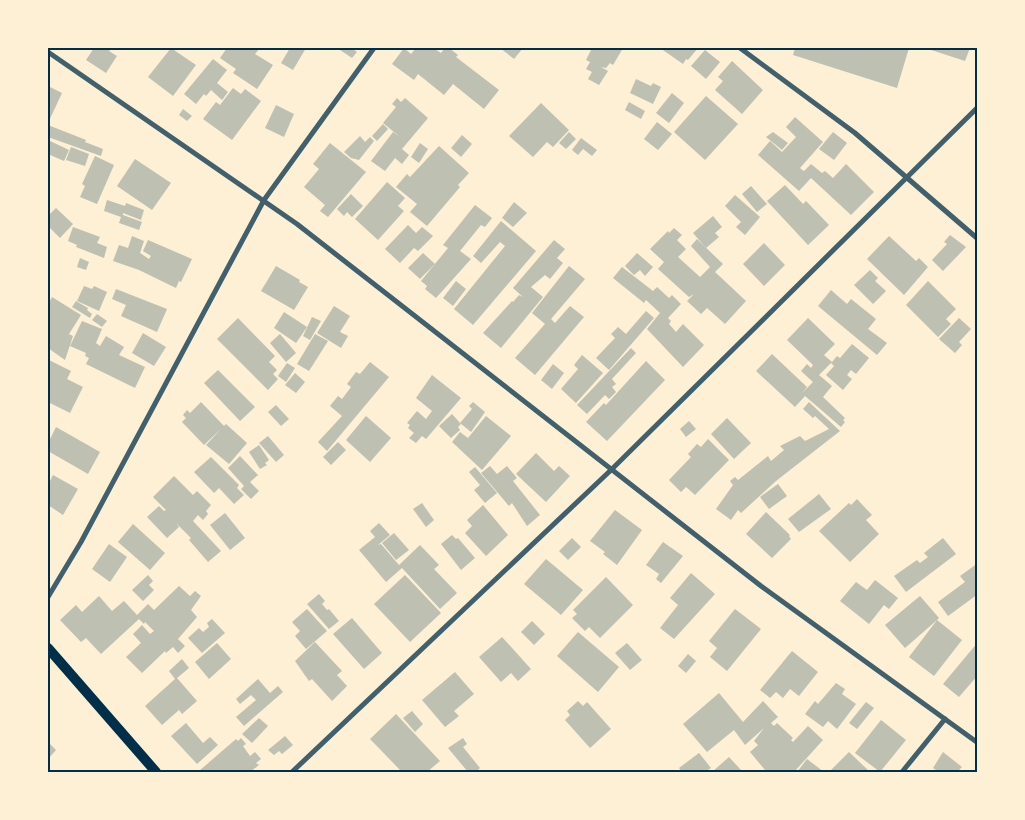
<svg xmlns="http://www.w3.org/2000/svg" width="1025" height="820" font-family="Spectral,serif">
<rect width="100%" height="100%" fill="#fdf0d5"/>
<g fill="#bec0b2">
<path d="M94,48H112L109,51L117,56L106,73L86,60Z"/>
<path d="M171,48L196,65L173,96L148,77Z"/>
<path d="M227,48H260L255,54L273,65L257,89L233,73L236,69L220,58Z"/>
<path d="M290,48H306L293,70L281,63Z"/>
<path d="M337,48H351L357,52L352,58Z"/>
<path d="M404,48L411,54L416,48H433L441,53L445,48H449L458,55L456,57L499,90L484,109L453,84L444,95L418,74L414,80L392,64Z"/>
<path d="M500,48H523L514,59Z"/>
<path d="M592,48H623L613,65L610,63L606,68L601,67L608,71L599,85L588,79L592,72L586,69L590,62L586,60Z"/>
<path d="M660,48H698L688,60L686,59L683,64Z"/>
<path d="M795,48H909L897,88L793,55Z"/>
<path d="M925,48H970L965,61Z"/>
<path d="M705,50L720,62L706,79L691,66Z"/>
<path d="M213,59L227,70L217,83L228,92L222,100L211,90L206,96L204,94L196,104L184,94Z"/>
<path d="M732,61L763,90L742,114L715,90L723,81L718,77Z"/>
<path d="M636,79L651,86L653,83L661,87L653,104L630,93Z"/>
<path d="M48,86L62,93L48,123Z"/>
<path d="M233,88L241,94L245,89L261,101L232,140L203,119L216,102L220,105Z"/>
<path d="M672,93L684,103L669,123L656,113Z"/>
<path d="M706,96L738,124L705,160L674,132Z"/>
<path d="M397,98L401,102L405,98L428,118L402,149L409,155L402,164L395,158L385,171L371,161L393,132L400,137L383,123L396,107L392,104Z"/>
<path d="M629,102L645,111L641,119L625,110Z"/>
<path d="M541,103L569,130L553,147L547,142L533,157L509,136Z"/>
<path d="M276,105L294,114L284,137L265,128Z"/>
<path d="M183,109L192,116L187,121L179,115Z"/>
<path d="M795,117L823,142L800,168L801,169L804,171L811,164L822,173L825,171L833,178L846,164L874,192L851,215L811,178L799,191L758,155L770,141L782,152L796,137L786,127Z"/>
<path d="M657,122L672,134L658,150L644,139Z"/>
<path d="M383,124L388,129L377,141L372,136Z"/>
<path d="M48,125L86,140L85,142L103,149L101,156L48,137Z"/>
<path d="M569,132L576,139L566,149L559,143Z"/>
<path d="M773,132L788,143L782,150L766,137Z"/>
<path d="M833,132L847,143L834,160L819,149Z"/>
<path d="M462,135L472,144L461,157L451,148Z"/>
<path d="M360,136L365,142L370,137L374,141L359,160L351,158L344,152Z"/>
<path d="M581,138L597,150L592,156L583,149L578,155L572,150Z"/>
<path d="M48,140L69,150L64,161L48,154Z"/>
<path d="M330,143L366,172L328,217L320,211L325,205L304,187L319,169L313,164Z"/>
<path d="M420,143L428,149L419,163L411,157Z"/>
<path d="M439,146L469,173L458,185L460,187L427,226L410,212L417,204L396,187L407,174L410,177Z"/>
<path d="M71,147L89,154L85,166L66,160Z"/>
<path d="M95,156L114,165L97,204L80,197L85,186L82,184Z"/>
<path d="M135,159L171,183L152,210L117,186Z"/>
<path d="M387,182L405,198L398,206L404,211L378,240L355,219Z"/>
<path d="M785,185L803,204L806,201L829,225L808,245L767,201Z"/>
<path d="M751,186L767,204L757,212L742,194Z"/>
<path d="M351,194L363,206L352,217L347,212L344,216L337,209Z"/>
<path d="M735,195L760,217L745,235L736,227L741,222L725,206Z"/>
<path d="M107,200L125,206L126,203L144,210L141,220L123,213V215L142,222L139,230L119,223L121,217L104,211Z"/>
<path d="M514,202L527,213L513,227L502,218Z"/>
<path d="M475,205L492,218L485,227L481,225L460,251L471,259L436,298L425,289L427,286L421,281L448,248L443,245Z"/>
<path d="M56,208L73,224L60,238L48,226V216Z"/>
<path d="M713,216L722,227L715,233L719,237L706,248L693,233Z"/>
<path d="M501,221L536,251L473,325L454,309L505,246L500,242L481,263L473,256Z"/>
<path d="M408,225L416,233L422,227L433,236L418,251L414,248L400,263L385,249Z"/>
<path d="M73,227L100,237L97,243L107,247L104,258L76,247L77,245L68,241Z"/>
<path d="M674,228L682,235L677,240L686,249L678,257L700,277L710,267L691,246L697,239L723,264L715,272L746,301L725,324L707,308L701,314L687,301L694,294L689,297L658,269L664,262L650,249L668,231L669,233Z"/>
<path d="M950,235L966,247L943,271L932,260L947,244L944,242Z"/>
<path d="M132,236L144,241L140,253L149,259L151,256L143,251L148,240L192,259L181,282L179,281L176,288L139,270L113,261L119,245L128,248Z"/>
<path d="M889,236L916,261L919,258L928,267L904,295L867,259Z"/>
<path d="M554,240L565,249L557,258L563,263L550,279L545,275L531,287L543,297L501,348L483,333L512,301L513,302L519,295L523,297L513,288Z"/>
<path d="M764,243L785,265L764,286L743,264Z"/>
<path d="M423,253L435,264L420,279L408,268Z"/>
<path d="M637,253L653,267L645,276L640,270L634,275L625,266Z"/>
<path d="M80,258L89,262L86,270L77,267Z"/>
<path d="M276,266L300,280L299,282L308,287L294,310L261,291Z"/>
<path d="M569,266L585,279L551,319L555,323L570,306L584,317L535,375L515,358L545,324L532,313Z"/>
<path d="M622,267L653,291L657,287L669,298L672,295L681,304L668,318L671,321L669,324L676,332L683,324L704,345L683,367L647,329L660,313L646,300L644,303L613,278Z"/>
<path d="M870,270L878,278L875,281L886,291L873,304L854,285Z"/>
<path d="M456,281L466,289L453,306L443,298Z"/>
<path d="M928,281L956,309L946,319L951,324L938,337L906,305Z"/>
<path d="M84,286L92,289L94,286L107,292L99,311L77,301Z"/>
<path d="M116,289L167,309L157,332L121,316L126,305L112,299Z"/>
<path d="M831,290L847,304L851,299L876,319L868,329L887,343L877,355L818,306Z"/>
<path d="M52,297L81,315L69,334L73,336L65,360L48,348V304Z"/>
<path d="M76,301L88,308L87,310L92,314L90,318L72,307Z"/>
<path d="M334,306L350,316L340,332L348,336L341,348L317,333Z"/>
<path d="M646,311L654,318L609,370L596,358L615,338L611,334L618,327L626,334Z"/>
<path d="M284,312L307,327L296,343L274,328Z"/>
<path d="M97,314L107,321L102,327L92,320Z"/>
<path d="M312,317L321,321L310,340L303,336Z"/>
<path d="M238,318L275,356L269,362L277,370L273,374L278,379L268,390L217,339Z"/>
<path d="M808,318L835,344L824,355L832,362L837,356L840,358L852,344L869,358L856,374L851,370L847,375L852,379L843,390L826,375L834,366L831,363L819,375L832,386L823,397L845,418L843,420L845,422L841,427L805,396L795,407L756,371L772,354L807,387L802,393L813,382L801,371L807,364L811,368L813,365L787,340Z"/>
<path d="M959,318L971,329L959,342L962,345L955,353L939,339Z"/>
<path d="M82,321L102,329L96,343L100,346L106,336L124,347L119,355L145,367L135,388L86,364L89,358L85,356L86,353L70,346Z"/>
<path d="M143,333L166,347L154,366L132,353Z"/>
<path d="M280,334L296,353L286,362L270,343Z"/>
<path d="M315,334L328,341L309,371L297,364Z"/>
<path d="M631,348L636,353L612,379L616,384L612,387L616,392L609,399L605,395L587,414L577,405Z"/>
<path d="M582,355L603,373L576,403L561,389L578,369L574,365Z"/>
<path d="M49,360L71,371L67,379L83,387L70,413L48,402Z"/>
<path d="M646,361L665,380L607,441L586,422L604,403L606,405Z"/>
<path d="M370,362L389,377L327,451L318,442L342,416L330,406L338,396L342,399L351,387L347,384L356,372L360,374Z"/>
<path d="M287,363L295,368L286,382L278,376Z"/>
<path d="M553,364L564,373L552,389L541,380Z"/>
<path d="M218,370L255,407L240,421L204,383Z"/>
<path d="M295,373L305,382L296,393L285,385Z"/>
<path d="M432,375L461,398L426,439L422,436L416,443L409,438L414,433L408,428L410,425L407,423L417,411L426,419L432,411L416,398Z"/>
<path d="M201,402L224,426L226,424L247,443L229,464L206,445L221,429L204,445L182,422L186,418L183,415L187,410L190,413Z"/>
<path d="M473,402L485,412L471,432L460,423L472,409L469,406Z"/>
<path d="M809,402L840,431L776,481L741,513L738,510L731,520L716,509L733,485L730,481L735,477L738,480L768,456L771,461L784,450L780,446L800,436L805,441L829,429L815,416L813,418L803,409Z"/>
<path d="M276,405L289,419L281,426L268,412Z"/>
<path d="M452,414L461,424L458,427L460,430L451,438L439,426Z"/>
<path d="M366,416L391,438L370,462L346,440Z"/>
<path d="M486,416L511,436L482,470L452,442L460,432L468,438Z"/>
<path d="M727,418L751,443L734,459L711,434Z"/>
<path d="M689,421L696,429L686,437L680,429Z"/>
<path d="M56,427L100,452L88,474L48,451V437L50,439Z"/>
<path d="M268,436L284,455L276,462L259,443Z"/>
<path d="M708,439L729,460L695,495L686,487L681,492L669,480L691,457L688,454L697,444L701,447Z"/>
<path d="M338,442L346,450L331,465L323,457Z"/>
<path d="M259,445L269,460L265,463L267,465L260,469L249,452Z"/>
<path d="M536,453L554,471L559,466L570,476L546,502L516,474Z"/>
<path d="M240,456L258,475L250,482L259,491L251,499L241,489L244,486L228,468Z"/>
<path d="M211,457L239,485L237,488L244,495L234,504L219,488L214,493L194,472Z"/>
<path d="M490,466L497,474L507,466L517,478L513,481L540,515L527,526L512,503L509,506L481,473Z"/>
<path d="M475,467L497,493L485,503L474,490L480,485L469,472Z"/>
<path d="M53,475L78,489L63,515L48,505V485Z"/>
<path d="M174,476L193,495L197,491L211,505L206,511L208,514L203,520L198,515L193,521L221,551L208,562L189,540L191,538L176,523L179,527L167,538L147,517L159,506L164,511L166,510L153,497Z"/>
<path d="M778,484L787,496L769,509L760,497Z"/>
<path d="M819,494L831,509L799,532L788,519Z"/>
<path d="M857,499L872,515L866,520L879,534L850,562L819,531L849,503L851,505Z"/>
<path d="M422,503L434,520L426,527L413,509Z"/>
<path d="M483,505L508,535L486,556L465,533L472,526L467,520Z"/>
<path d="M615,510L642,530L617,565L603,554L605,552L590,541Z"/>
<path d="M766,512L790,535L789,536L791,539L772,558L746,534Z"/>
<path d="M225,513L245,538L230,550L210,525Z"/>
<path d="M379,523L390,535L378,545L381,544L399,565L420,545L439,565L434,569L457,593L440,609L402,568L386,582L359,550L375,537L370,531Z"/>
<path d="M133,524L165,553L150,570L118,542Z"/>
<path d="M394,533L409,550L396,560L382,543Z"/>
<path d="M452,535L456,539L458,538L475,558L461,570L441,544Z"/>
<path d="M572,538L581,547L568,560L559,551Z"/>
<path d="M943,538L956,554L906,592L894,576L917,560L920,563L928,557L924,553Z"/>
<path d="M663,542L683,556L661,583L656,579L659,574L646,565Z"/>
<path d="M109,544L127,557L110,582L92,569Z"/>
<path d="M546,559L583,590L561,615L524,584Z"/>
<path d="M978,563V594L948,616L938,602L965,582L960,576Z"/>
<path d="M691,573L715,594L674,639L660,628L678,605L670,598Z"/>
<path d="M148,575L153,581L149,585L154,590L143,601L132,590Z"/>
<path d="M405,575L441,613L410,642L374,604Z"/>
<path d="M606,577L633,605L600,638L589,627L585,631L572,618L577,614L573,610Z"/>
<path d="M875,580L898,598L889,609L884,605L869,624L840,601L856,582L867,590Z"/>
<path d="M179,586L190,596L195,591L201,596L191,610L197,617L178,639L185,646L178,653L173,647L166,653L165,651L142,673L126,657L141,643L133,634L142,625L150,634L154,631L145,622L144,624L139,619L101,654L86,638L81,642L60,620L76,605L82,612L99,596L112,611L124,601L137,615L148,604L154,610Z"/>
<path d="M319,594L325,601L322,604L327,610L329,609L339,621L329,629L307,604Z"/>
<path d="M920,596L939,618L937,620L962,640L934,676L909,657L937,620L905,648L885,625Z"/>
<path d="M307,609L327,631L306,649L295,636L300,631L292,622Z"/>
<path d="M735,609L761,629L727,671L710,657L717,648L709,641Z"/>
<path d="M352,618L382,653L364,669L333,634Z"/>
<path d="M212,619L225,633L202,653L188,638L199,628L203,632L209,627L207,623Z"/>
<path d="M532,621L545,634L534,645L521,632Z"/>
<path d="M578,632L619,667L598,692L557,656Z"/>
<path d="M502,637L531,669L518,681L511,673L501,682L479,657Z"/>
<path d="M315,642L342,671L337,675L347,686L332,701L312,679L309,681L295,661Z"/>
<path d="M978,642V675L959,697L943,684Z"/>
<path d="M217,643L231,659L209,679L195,662Z"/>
<path d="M627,643L642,660L630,670L615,653Z"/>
<path d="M792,651L818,672L799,696L790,689L783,698L776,692L770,698L760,690Z"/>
<path d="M688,654L696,661L686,673L678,666Z"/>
<path d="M182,659L189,668L177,678L197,701L182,714L179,710L162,725L145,706L175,679L169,671Z"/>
<path d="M455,672L474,694L454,711L459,716L445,727L422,700Z"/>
<path d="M258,679L270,693L278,686L283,692L244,726L236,717L256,700L251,695L240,704L236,699Z"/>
<path d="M836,683L845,689L842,694L856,704L837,729L828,721L823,727L805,714L815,701L818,704Z"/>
<path d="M719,693L743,722L763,701L778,717L771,723L774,726L777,723L793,738L791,740L793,742L808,726L823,740L795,771L797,772L807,759L824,772H762L765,770L750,752L758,745L754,741L764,728L745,745L734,730L707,752L683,724Z"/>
<path d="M578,701L583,706L587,702L611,729L590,748L565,720L570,715L567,711Z"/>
<path d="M866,702L874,708L857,729L849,723Z"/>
<path d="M412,711L423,724L415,732L403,718Z"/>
<path d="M396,714L440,761L427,772H402L370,739Z"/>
<path d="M259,718L268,726L252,743L242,734Z"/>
<path d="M881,720L906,740L880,772L855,753Z"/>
<path d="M186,723L203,743L210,737L218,745L197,764L171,736Z"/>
<path d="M285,736L293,745L282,754L279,751L274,755L268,750Z"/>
<path d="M241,738L246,744L243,746L250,756L255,752L261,759L256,763L259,765L250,772H201L199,771L236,739L238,741Z"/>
<path d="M463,738L467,744L463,747L480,768L478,770L480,772H468L448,748Z"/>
<path d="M48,742L56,750L48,759Z"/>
<path d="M849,752L870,772H833L831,770Z"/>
<path d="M943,752L962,767L957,772H939L933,768Z"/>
<path d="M699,753L711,768L705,772H682L679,768Z"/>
<path d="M729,757L741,770L739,772H712Z"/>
</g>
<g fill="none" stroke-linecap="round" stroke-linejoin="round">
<g stroke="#3f606c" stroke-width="5">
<path d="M740,48L855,133L978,239"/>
<path d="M48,52L297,224L761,586L978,743"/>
<path d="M48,597L81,542L264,200L374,48"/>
<path d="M292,772L611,470L978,107"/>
<path d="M902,772L945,719"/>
</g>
<path stroke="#003049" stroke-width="10" d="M48,648L156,772"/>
</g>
<rect width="1025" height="820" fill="none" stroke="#fdf0d5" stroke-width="98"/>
<rect x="49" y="49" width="927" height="722" fill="none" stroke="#003049" stroke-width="2"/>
</svg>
